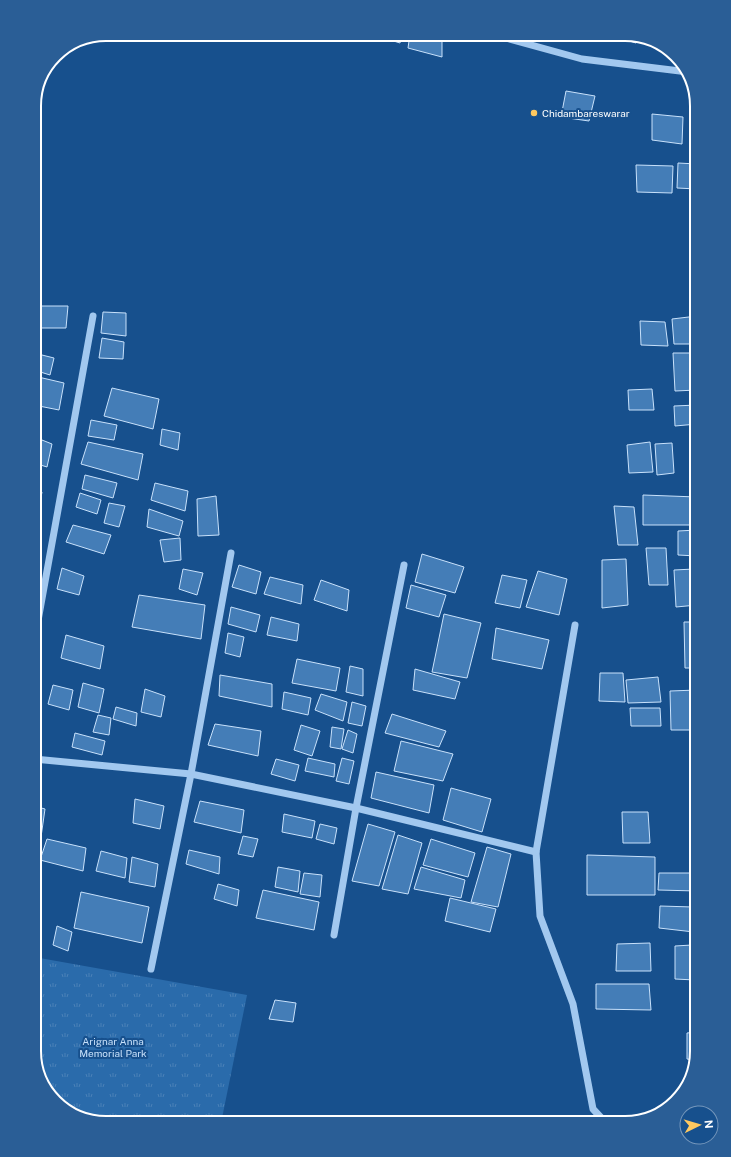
<svg xmlns="http://www.w3.org/2000/svg" width="731" height="1157" font-family="'Public Sans',sans-serif">
<defs>
<pattern id="park-tufts" width="24" height="20" patternUnits="userSpaceOnUse"><rect width="24" height="20" fill="#2a6bab"/><path d="M3 7l-1-3M5 7V3M7 7l1-3M15 17l-1-3M17 17v-4M19 17l1-3" fill="none" stroke="#4a81b8"/></pattern>
</defs>
<rect width="100%" height="100%" fill="#17508d"/>
<path fill="url(#park-tufts)" d="M34,957L247,995L221,1123H101L66,1111L42,1083L34,1051Z"/>
<g fill="#447db7" stroke="#c8e1fb">
<path d="M371,34H402L400,43Z"/>
<path d="M410,34H434L442,36V57L408,48Z"/>
<path d="M620,34H630L638,37L636,43L619,38Z"/>
<path d="M566,91L595,96L589,121L561,117Z"/>
<path d="M693,111L697,112V155H693Z"/>
<path d="M652,114L683,117L682,144L652,140Z"/>
<path d="M678,163L697,164V189L677,188Z"/>
<path d="M636,165L673,166L672,193L637,192Z"/>
<path d="M692,236L697,237V259H693Z"/>
<path d="M34,306H68L66,328H34Z"/>
<path d="M103,312L126,313V336L101,333Z"/>
<path d="M697,316V344H674L672,319Z"/>
<path d="M640,321L665,322L668,346L641,345Z"/>
<path d="M102,338L124,342L123,359L99,358Z"/>
<path d="M34,353L54,358L50,375L34,370Z"/>
<path d="M673,353H697V390L675,391Z"/>
<path d="M34,376L64,383L59,410L34,405Z"/>
<path d="M112,388L159,399L153,429L104,416Z"/>
<path d="M652,389L654,410H629L628,390Z"/>
<path d="M697,405V424L675,426L674,406Z"/>
<path d="M91,420L117,425L114,440L88,436Z"/>
<path d="M162,429L180,433L178,450L160,445Z"/>
<path d="M42,440L52,444L47,467L34,463Z"/>
<path d="M88,442L143,454L138,480L81,464Z"/>
<path d="M650,442L653,472L629,473L627,445Z"/>
<path d="M672,443L674,473L657,475L655,444Z"/>
<path d="M691,458H697V493H692Z"/>
<path d="M85,475L117,483L113,498L82,489Z"/>
<path d="M155,483L188,491L185,511L151,500Z"/>
<path d="M34,490L42,492L39,508L34,507Z"/>
<path d="M80,493L101,500L97,514L76,507Z"/>
<path d="M643,495L697,497V525H643Z"/>
<path d="M216,496L219,535L198,536L197,499Z"/>
<path d="M109,503L125,506L119,527L104,523Z"/>
<path d="M614,506L634,507L638,545H618Z"/>
<path d="M149,509L183,521L179,536L147,527Z"/>
<path d="M73,525L111,535L104,554L66,542Z"/>
<path d="M697,530V556L678,555V531Z"/>
<path d="M180,538L181,560L164,562L160,540Z"/>
<path d="M646,548H666L668,585H649Z"/>
<path d="M422,554L464,567L455,593L415,582Z"/>
<path d="M626,559L628,605L602,608V560Z"/>
<path d="M239,565L261,572L256,594L232,587Z"/>
<path d="M62,568L84,576L79,595L57,589Z"/>
<path d="M183,569L203,573L197,595L179,589Z"/>
<path d="M694,569L697,605L676,607L674,570Z"/>
<path d="M538,571L567,579L559,615L526,607Z"/>
<path d="M502,575L527,580L520,608L495,603Z"/>
<path d="M270,577L303,585L301,604L264,594Z"/>
<path d="M321,580L349,590L347,611L314,600Z"/>
<path d="M411,585L446,595L439,617L406,608Z"/>
<path d="M139,595L205,605L201,639L132,627Z"/>
<path d="M231,607L260,615L256,632L228,624Z"/>
<path d="M444,614L481,623L467,678L432,672Z"/>
<path d="M271,617L299,624L297,641L267,635Z"/>
<path d="M684,622H697V668H685Z"/>
<path d="M496,628L549,640L542,669L492,659Z"/>
<path d="M228,633L244,637L240,657L225,653Z"/>
<path d="M66,635L104,646L100,669L61,658Z"/>
<path d="M297,659L340,668L336,691L292,683Z"/>
<path d="M350,666L363,669V696L346,692Z"/>
<path d="M415,669L460,682L455,699L413,690Z"/>
<path d="M600,673H623L625,702L599,701Z"/>
<path d="M220,675L272,684V707L219,696Z"/>
<path d="M658,677L661,702L628,703L626,680Z"/>
<path d="M83,683L104,689L99,713L78,707Z"/>
<path d="M53,685L73,690L69,710L48,704Z"/>
<path d="M145,689L165,696L161,717L141,712Z"/>
<path d="M697,690V712L691,713L692,730H671L670,691Z"/>
<path d="M284,692L311,698L308,715L282,709Z"/>
<path d="M321,694L347,702L343,721L315,710Z"/>
<path d="M352,702L366,706L362,726L348,723Z"/>
<path d="M116,707L137,713L136,726L113,719Z"/>
<path d="M630,708H660L661,726H631Z"/>
<path d="M392,714L446,731L439,747L385,733Z"/>
<path d="M98,715L111,718L109,735L93,732Z"/>
<path d="M215,724L261,731L258,756L208,745Z"/>
<path d="M301,725L320,731L312,756L294,750Z"/>
<path d="M332,727L344,729L341,749L330,747Z"/>
<path d="M348,730L357,734L353,753L342,749Z"/>
<path d="M75,733L105,741L102,755L72,747Z"/>
<path d="M401,741L453,754L443,781L394,771Z"/>
<path d="M308,758L335,764L334,777L305,771Z"/>
<path d="M342,758L354,761L349,784L336,781Z"/>
<path d="M276,759L299,765L295,781L271,774Z"/>
<path d="M376,772L434,785L429,813L371,798Z"/>
<path d="M451,788L491,799L482,832L443,820Z"/>
<path d="M135,799L164,806L160,829L133,823Z"/>
<path d="M200,801L244,810L241,833L194,822Z"/>
<path d="M34,806L45,809L41,837L34,835Z"/>
<path d="M622,812H648L650,843H623Z"/>
<path d="M284,814L315,821L312,838L282,832Z"/>
<path d="M320,824L337,828L334,844L316,839Z"/>
<path d="M368,824L395,832L379,886L352,881Z"/>
<path d="M398,835L422,843L408,894L382,889Z"/>
<path d="M243,836L258,839L253,857L238,854Z"/>
<path d="M47,839L86,848L83,871L40,860Z"/>
<path d="M431,839L475,853L468,877L423,865Z"/>
<path d="M487,847L511,854L498,907L471,902Z"/>
<path d="M189,850L220,857L219,874L186,864Z"/>
<path d="M101,851L127,858L125,878L96,871Z"/>
<path d="M587,855L655,857V895H587Z"/>
<path d="M132,857L158,864L155,887L129,882Z"/>
<path d="M278,867L300,871L298,892L275,887Z"/>
<path d="M421,867L465,880L461,898L414,889Z"/>
<path d="M304,873L322,875L320,897L300,894Z"/>
<path d="M659,873H696L697,891L658,890Z"/>
<path d="M218,884L239,890L237,906L214,899Z"/>
<path d="M263,890L319,902L314,930L256,918Z"/>
<path d="M81,892L149,907L142,943L74,928Z"/>
<path d="M450,898L496,909L490,932L445,921Z"/>
<path d="M660,906L693,907L694,932L659,928Z"/>
<path d="M57,926L72,932L68,951L53,945Z"/>
<path d="M650,943L651,971H616L617,944Z"/>
<path d="M692,945L695,980L675,979V946Z"/>
<path d="M596,984H649L651,1010L596,1009Z"/>
<path d="M275,1000L296,1003L293,1022L269,1019Z"/>
<path d="M697,1032V1051L695,1060L687,1059V1033Z"/>
</g>
<g fill="none" stroke-linecap="round" stroke-linejoin="round">
<g stroke="#a2c8ef" stroke-width="7">
<path d="M491,34L582,59L688,72"/>
<path d="M575,625L536,852L540,916L573,1004L593,1109L606,1123"/>
<path d="M34,643L93,316"/>
<path d="M34,759L191,774L356,808L536,852"/>
<path d="M334,935L356,808L404,565"/>
<path d="M151,969L191,774L231,553"/>
</g>
</g>
<circle fill="#ffc960" stroke="#17508d" stroke-width="1.5" cx="534" cy="113" r="4"/>
<g text-anchor="middle" dominant-baseline="central" stroke-width="4" stroke-linejoin="round" paint-order="stroke">
<g font-size="10" fill="#fff" stroke="#17508d" text-anchor="start">
<text x="542" y="113">Chidambareswarar</text>
</g>
<g font-size="10" fill="#c8e1fb" stroke="#17508d">
<text x="113" y="1041">Arignar Anna<tspan x="113" dy="12">Memorial Park</tspan></text>
</g>
</g>
<path d="M0 0H731V1157H0ZM106 41H625A65 65 0 0 1 690 106V1051A65 65 0 0 1 625 1116H106A65 65 0 0 1 41 1051V106A65 65 0 0 1 106 41Z" fill="#2a5e96" fill-rule="evenodd"/>
<path fill="none" stroke="#fff" stroke-width="2" d="M106 41H625A65 65 0 0 1 690 106V1051A65 65 0 0 1 625 1116H106A65 65 0 0 1 41 1051V106A65 65 0 0 1 106 41Z"/>
<g transform="translate(699 1125) rotate(85)"><circle r="19" fill="#17508d" stroke="#7496bb"/>
<path d="M0-3L7 15L0 10L-7 15Z" fill="#ffc960"/>
<text y="-6" font-size="11" font-weight="bold" text-anchor="middle" fill="#ffffff">N</text>
</g>
</svg>
